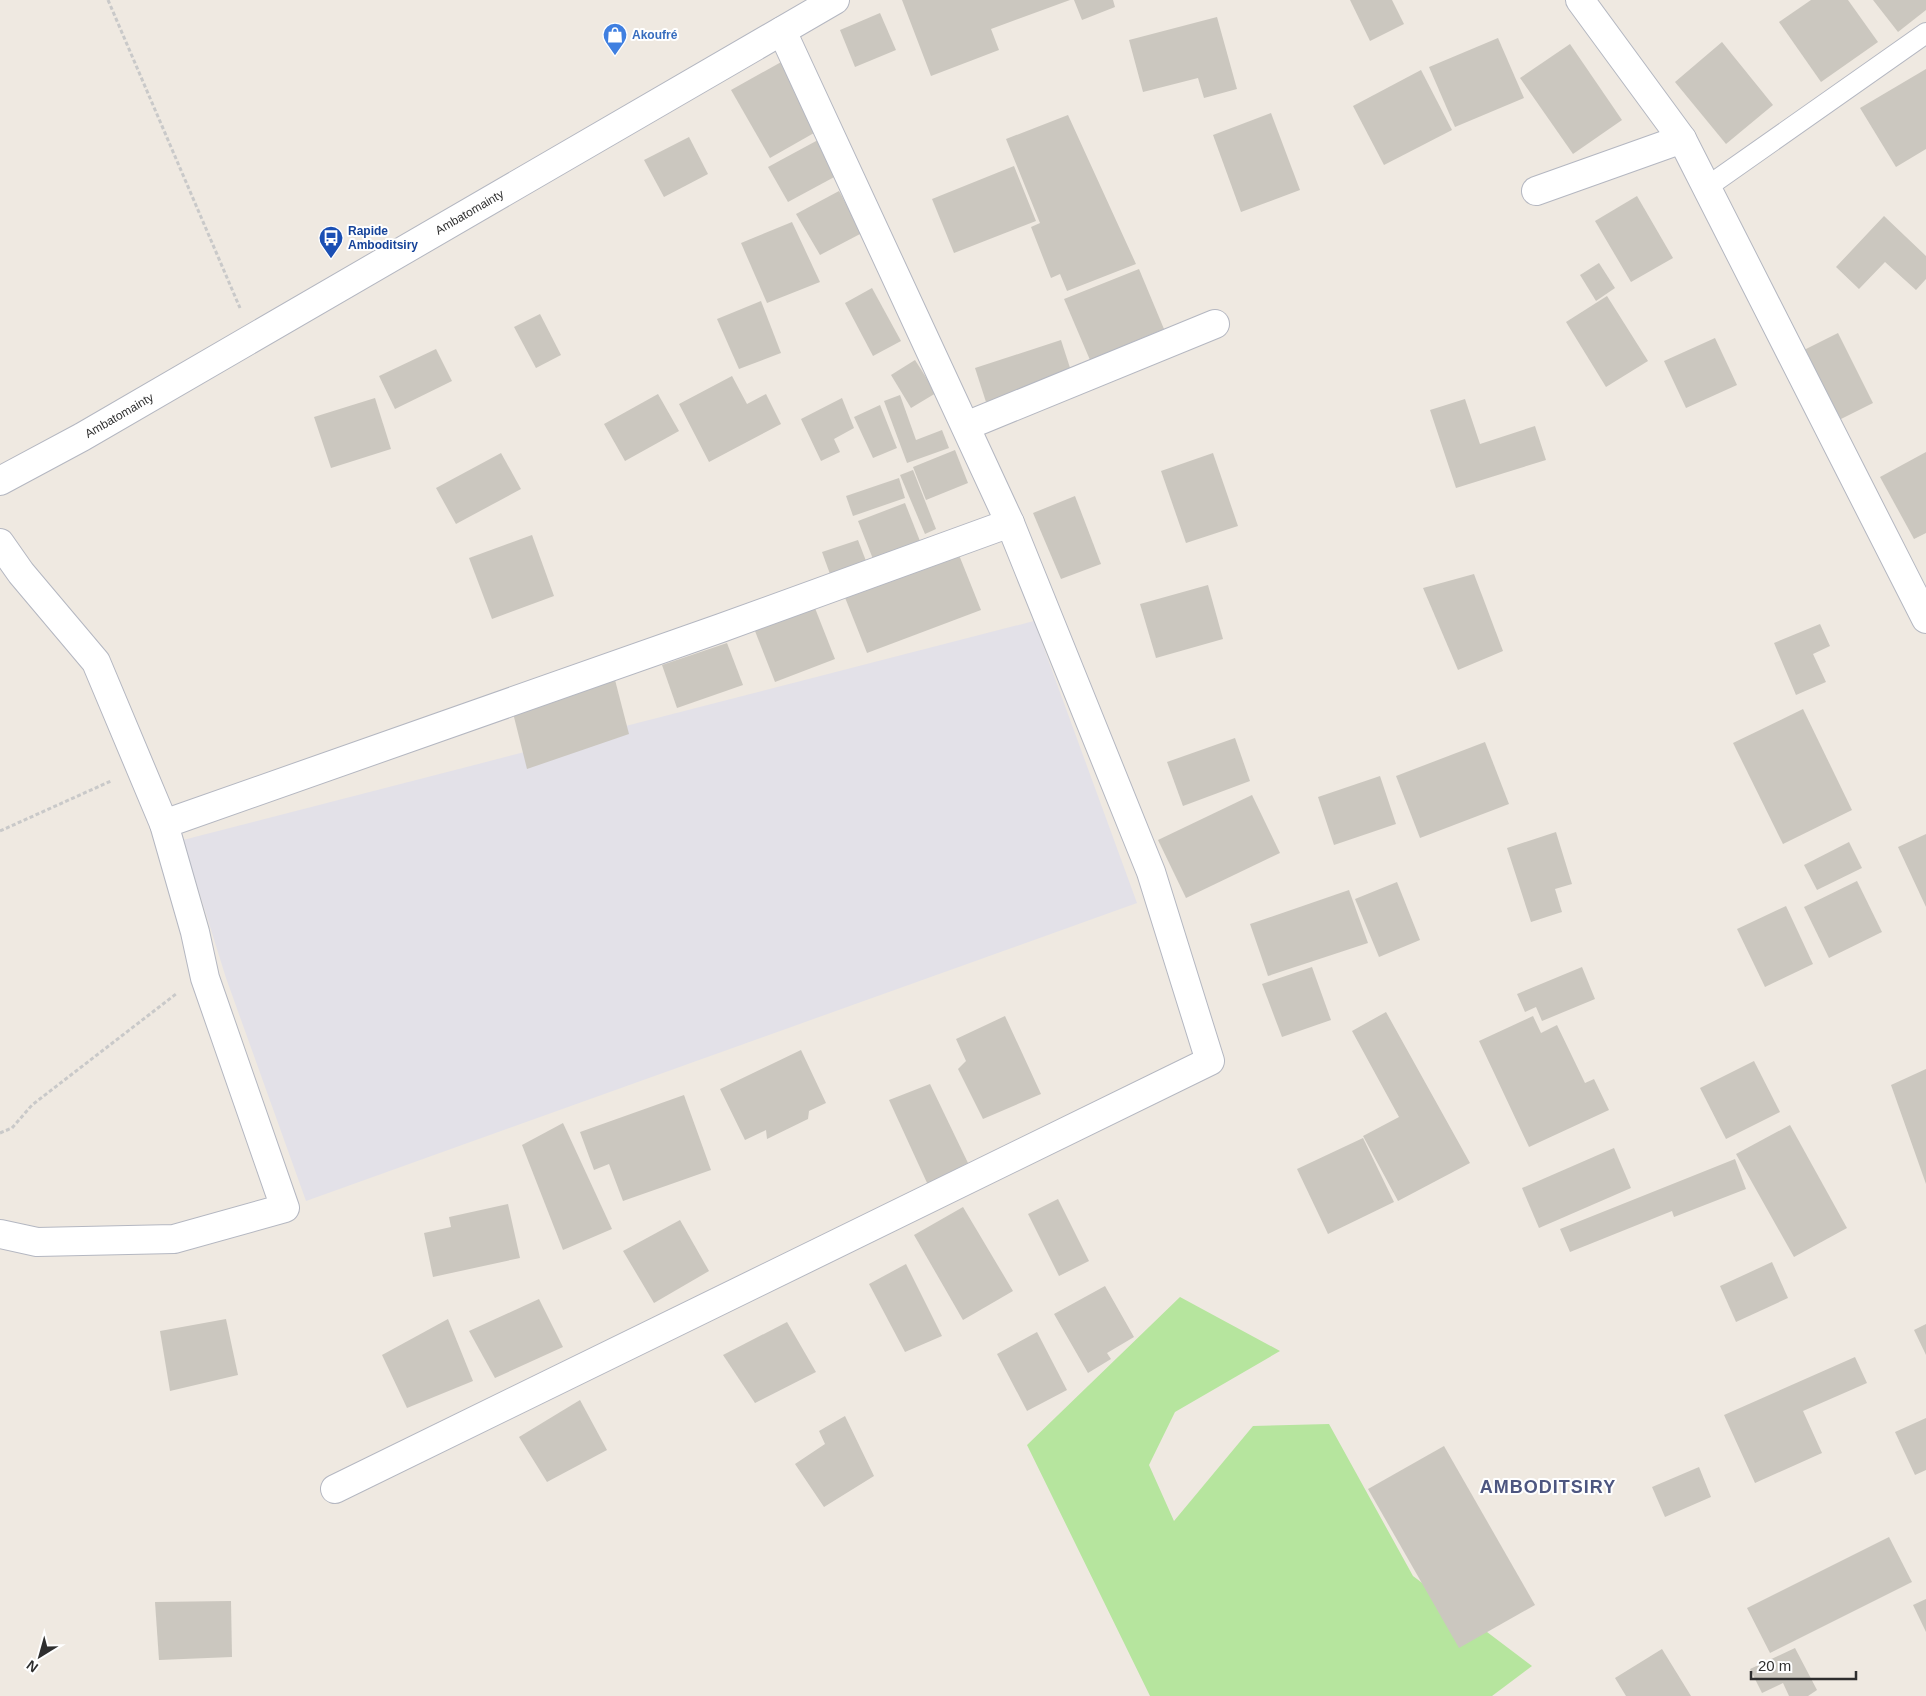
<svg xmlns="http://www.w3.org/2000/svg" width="1926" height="1696" font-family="Helvetica,sans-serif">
<rect width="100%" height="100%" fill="#efe9e1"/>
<path fill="#e3e1e8" d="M1034,621L1137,903L306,1201L226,978L183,840Z"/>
<path fill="#b6e59e" d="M1180,1297L1280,1351L1175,1412L1149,1465L1174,1521L1253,1426L1329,1424L1413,1576L1532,1666L1492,1696H1150L1027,1445Z"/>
<g fill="#cbc7bf">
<path d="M902,0H1070L991,29L999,50L931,76Z"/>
<path d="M1074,0H1113L1115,7L1082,20Z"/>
<path d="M1350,0H1392L1404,24L1370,41Z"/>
<path d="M1811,0H1848L1878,42L1821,82L1779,22Z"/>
<path d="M1873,0H1926V10L1898,32Z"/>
<path d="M880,13L896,50L855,67L840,30Z"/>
<path d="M1217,17L1237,89L1204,98L1198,78L1143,92L1129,40Z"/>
<path d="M1498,38L1524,98L1455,127L1429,67Z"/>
<path d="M1722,42L1773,105L1726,144L1675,82Z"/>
<path d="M1570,44L1622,120L1573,154L1520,78Z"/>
<path d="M783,61L821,129L770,158L731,90Z"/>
<path d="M1926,69V149L1896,167L1860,108Z"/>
<path d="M1421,70L1452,130L1384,165L1353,106Z"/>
<path d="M1271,113L1300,190L1241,212L1213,135Z"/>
<path d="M1068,115L1136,264L1067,291L1060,274L1051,278L1031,227L1040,223L1006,139Z"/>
<path d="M689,137L708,174L664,197L644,160Z"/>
<path d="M818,140L838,175L788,202L768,167Z"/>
<path d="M1014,166L1036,221L954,253L932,199Z"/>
<path d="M839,191L862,233L820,255L796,214Z"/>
<path d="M1637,196L1673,258L1631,282L1595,221Z"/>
<path d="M1884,216L1926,256V279L1916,290L1885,262L1859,289L1836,267Z"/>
<path d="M792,222L820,282L767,303L741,243Z"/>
<path d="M1599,263L1615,288L1596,301L1580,275Z"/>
<path d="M1139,269L1164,329L1090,360L1064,299Z"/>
<path d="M872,288L901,341L873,356L845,303Z"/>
<path d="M1607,296L1648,361L1606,387L1566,322Z"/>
<path d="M761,301L781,353L739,369L717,319Z"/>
<path d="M540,314L561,355L536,368L514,327Z"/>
<path d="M1838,333L1873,403L1835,422L1800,352Z"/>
<path d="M1715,338L1737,385L1686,408L1664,361Z"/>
<path d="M1061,340L1072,374L986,402L975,368Z"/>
<path d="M436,349L452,381L395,409L379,376Z"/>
<path d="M915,360L936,393L911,408L891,375Z"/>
<path d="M732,376L747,404L766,394L781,424L709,462L679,404Z"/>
<path d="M658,394L679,431L625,461L604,424Z"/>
<path d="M900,395L916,440L942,430L949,448L907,463L884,401Z"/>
<path d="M375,398L391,449L331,468L314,417Z"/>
<path d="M842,398L854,428L834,439L840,452L821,461L801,419Z"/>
<path d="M1465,399L1480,444L1535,426L1546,460L1456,488L1430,410Z"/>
<path d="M880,405L897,448L873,458L854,417Z"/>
<path d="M955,450L968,483L926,500L913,467Z"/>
<path d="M1926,452V533L1914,539L1880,477Z"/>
<path d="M501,453L521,489L456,524L436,488Z"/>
<path d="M1213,453L1238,526L1186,543L1161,471Z"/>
<path d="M913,470L936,529L925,534L900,475Z"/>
<path d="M899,478L905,498L853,516L846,496Z"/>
<path d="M1075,496L1101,564L1061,579L1033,513Z"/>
<path d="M905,503L920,541L873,559L858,521Z"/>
<path d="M532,535L554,596L492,619L469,558Z"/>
<path d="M858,540L866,561L830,574L822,552Z"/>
<path d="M957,550L981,610L867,653L842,590Z"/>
<path d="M1474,574L1503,651L1458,670L1423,588Z"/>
<path d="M1208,585L1223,639L1156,658L1140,604Z"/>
<path d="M813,603L835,659L775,682L753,626Z"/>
<path d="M1820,624L1830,646L1813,654L1826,682L1796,695L1774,643Z"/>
<path d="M727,643L743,685L677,708L662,665Z"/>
<path d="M614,676L629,734L527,769L513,713Z"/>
<path d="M1803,709L1852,810L1783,844L1733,743Z"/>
<path d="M1235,738L1250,781L1183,806L1167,762Z"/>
<path d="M1485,742L1509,804L1420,838L1396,776Z"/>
<path d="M1380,776L1396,824L1334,845L1318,797Z"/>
<path d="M1252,795L1280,853L1186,898L1158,840Z"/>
<path d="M1556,832L1572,884L1555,889L1562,912L1531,922L1507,848Z"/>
<path d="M1926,834V907L1898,847Z"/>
<path d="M1849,842L1862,868L1817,890L1804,865Z"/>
<path d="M1857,881L1882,932L1829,958L1804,907Z"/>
<path d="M1397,882L1420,940L1379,957L1355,899Z"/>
<path d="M1349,890L1368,943L1268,976L1250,924Z"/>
<path d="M1786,906L1813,964L1765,987L1737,929Z"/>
<path d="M1312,967L1331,1020L1282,1037L1262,984Z"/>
<path d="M1582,967L1595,999L1542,1021L1536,1007L1525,1012L1517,994Z"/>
<path d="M1386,1012L1470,1163L1398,1201L1363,1136L1399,1117L1352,1031Z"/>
<path d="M1005,1016L1041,1094L983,1119L958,1069L966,1061L956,1039Z"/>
<path d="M1533,1016L1541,1033L1557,1025L1585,1083L1594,1079L1609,1110L1529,1147L1479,1041Z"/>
<path d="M801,1050L826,1103L809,1111L808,1119L767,1139L766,1130L745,1140L720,1089Z"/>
<path d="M1754,1061L1780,1112L1726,1139L1700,1088Z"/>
<path d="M1926,1069V1184L1891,1085Z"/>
<path d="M930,1084L968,1163L928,1185L889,1100Z"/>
<path d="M684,1095L711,1170L623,1201L609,1164L594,1170L580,1132Z"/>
<path d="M563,1123L612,1229L563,1250L522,1145Z"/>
<path d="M1790,1125L1847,1228L1794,1257L1736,1154Z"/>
<path d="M1363,1138L1394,1202L1328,1234L1297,1169Z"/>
<path d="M1614,1148L1631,1188L1539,1228L1522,1188Z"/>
<path d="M1735,1159L1746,1189L1674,1217L1672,1211L1570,1252L1560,1229Z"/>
<path d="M1058,1199L1089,1261L1059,1276L1028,1214Z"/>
<path d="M508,1204L520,1258L433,1277L424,1233L451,1227L449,1217Z"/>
<path d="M963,1207L1013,1291L963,1320L914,1235Z"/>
<path d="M680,1220L709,1271L654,1303L623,1251Z"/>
<path d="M1772,1262L1788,1298L1736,1322L1720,1286Z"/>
<path d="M906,1264L942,1336L905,1352L869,1284Z"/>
<path d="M1105,1286L1134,1337L1107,1353L1111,1359L1088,1373L1054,1314Z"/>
<path d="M539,1299L563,1347L495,1378L469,1331Z"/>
<path d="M226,1319L238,1375L170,1391L160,1331Z"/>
<path d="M448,1319L473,1381L407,1408L382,1355Z"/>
<path d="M787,1322L816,1372L755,1403L723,1355Z"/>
<path d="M1926,1324V1355L1914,1330Z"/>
<path d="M1037,1332L1067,1390L1027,1411L997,1354Z"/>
<path d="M1855,1357L1867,1383L1803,1411L1822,1453L1755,1483L1724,1415Z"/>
<path d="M580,1400L607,1450L547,1482L519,1437Z"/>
<path d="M845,1416L874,1476L824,1507L795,1464L825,1444L819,1431Z"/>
<path d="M1926,1418V1470L1915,1475L1895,1432Z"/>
<path d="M1444,1446L1535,1605L1459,1648L1368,1489Z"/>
<path d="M1699,1467L1711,1497L1665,1517L1652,1487Z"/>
<path d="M1889,1537L1912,1582L1770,1653L1747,1608Z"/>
<path d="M1926,1599V1632L1913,1605Z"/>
<path d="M231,1601L232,1657L159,1660L155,1602Z"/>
<path d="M1795,1648L1817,1690L1808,1696H1789L1783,1683L1762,1693L1750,1669Z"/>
<path d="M1662,1649L1691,1696H1626L1615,1678Z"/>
</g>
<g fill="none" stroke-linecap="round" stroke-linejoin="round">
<defs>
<path id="service" d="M1707,187L1926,33"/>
<g id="minor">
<path d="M1580,0L1682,139L1926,619"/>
<path d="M1536,191L1682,139"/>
<path d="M966,426L1215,324"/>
<path d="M0,543L21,573L96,662L164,824"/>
<path d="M0,1234L37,1242L174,1239L285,1208L205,978L195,932L164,824L721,628L1010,523"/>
<path d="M335,1489L1210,1061L1151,872L1010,523L782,31"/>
</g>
<g id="secondary">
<path id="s1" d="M0,481L82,437L835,0"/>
</g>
</defs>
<use href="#service" stroke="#b4b7c1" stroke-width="22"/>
<use href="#minor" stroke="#b4b7c1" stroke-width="30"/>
<use href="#secondary" stroke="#b4b7c1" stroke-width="30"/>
<g stroke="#c9c9c9" stroke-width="3" stroke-dasharray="4 2.5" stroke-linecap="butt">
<path d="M108,0L240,308"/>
<path d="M0,831L111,781"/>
<path d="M0,1133L12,1128L32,1105L176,994"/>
</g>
<use href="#service" stroke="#fff" stroke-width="20"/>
<use href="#minor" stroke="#fff" stroke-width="28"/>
<use href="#secondary" stroke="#fff" stroke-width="28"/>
</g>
<defs>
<symbol id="shop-pin" viewBox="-11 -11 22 30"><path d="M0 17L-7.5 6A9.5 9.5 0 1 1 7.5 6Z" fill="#3f7fe0" stroke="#fff"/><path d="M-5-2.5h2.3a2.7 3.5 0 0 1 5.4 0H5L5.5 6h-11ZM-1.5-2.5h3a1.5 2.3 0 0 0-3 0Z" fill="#fff"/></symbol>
<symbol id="bus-pin" viewBox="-11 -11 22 30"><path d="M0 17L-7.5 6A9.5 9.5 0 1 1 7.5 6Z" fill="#1a4fb4" stroke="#fff"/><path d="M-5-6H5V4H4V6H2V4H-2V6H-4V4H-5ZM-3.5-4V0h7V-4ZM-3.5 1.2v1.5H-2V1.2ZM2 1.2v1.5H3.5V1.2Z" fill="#fff"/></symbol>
</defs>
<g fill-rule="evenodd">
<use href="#shop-pin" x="601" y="21" width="28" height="38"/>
<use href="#bus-pin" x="317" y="224" width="28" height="38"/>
</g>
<g text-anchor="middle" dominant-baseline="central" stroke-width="4" stroke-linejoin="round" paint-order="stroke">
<g font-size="12" font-weight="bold" fill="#366cbe" stroke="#fff" text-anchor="start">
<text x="632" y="35">Akoufré</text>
</g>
<g font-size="12" fill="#2e2e2e" stroke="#fff">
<text stroke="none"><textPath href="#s1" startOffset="541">Ambatomainty</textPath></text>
<text stroke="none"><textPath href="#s1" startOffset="136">Ambatomainty</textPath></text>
</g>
<g font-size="12" font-weight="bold" fill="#164399" stroke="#fff" text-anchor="start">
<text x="348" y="231">Rapide<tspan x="348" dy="14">Amboditsiry</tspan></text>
</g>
<g font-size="18" font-weight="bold" letter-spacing="1" fill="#4d5680" stroke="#fff">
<text x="1548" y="1487">AMBODITSIRY</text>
</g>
</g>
<g transform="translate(40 1656) rotate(217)" stroke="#ffffff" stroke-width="4" paint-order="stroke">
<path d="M0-4L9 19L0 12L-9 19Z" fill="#2e2e2e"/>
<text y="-8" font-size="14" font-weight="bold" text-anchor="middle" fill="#2e2e2e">N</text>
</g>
<path d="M1751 1671v8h105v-8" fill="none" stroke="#2e2e2e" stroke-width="2.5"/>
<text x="1758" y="1671" font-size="15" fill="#2e2e2e" stroke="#ffffff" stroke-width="4" paint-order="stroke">20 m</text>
</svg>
